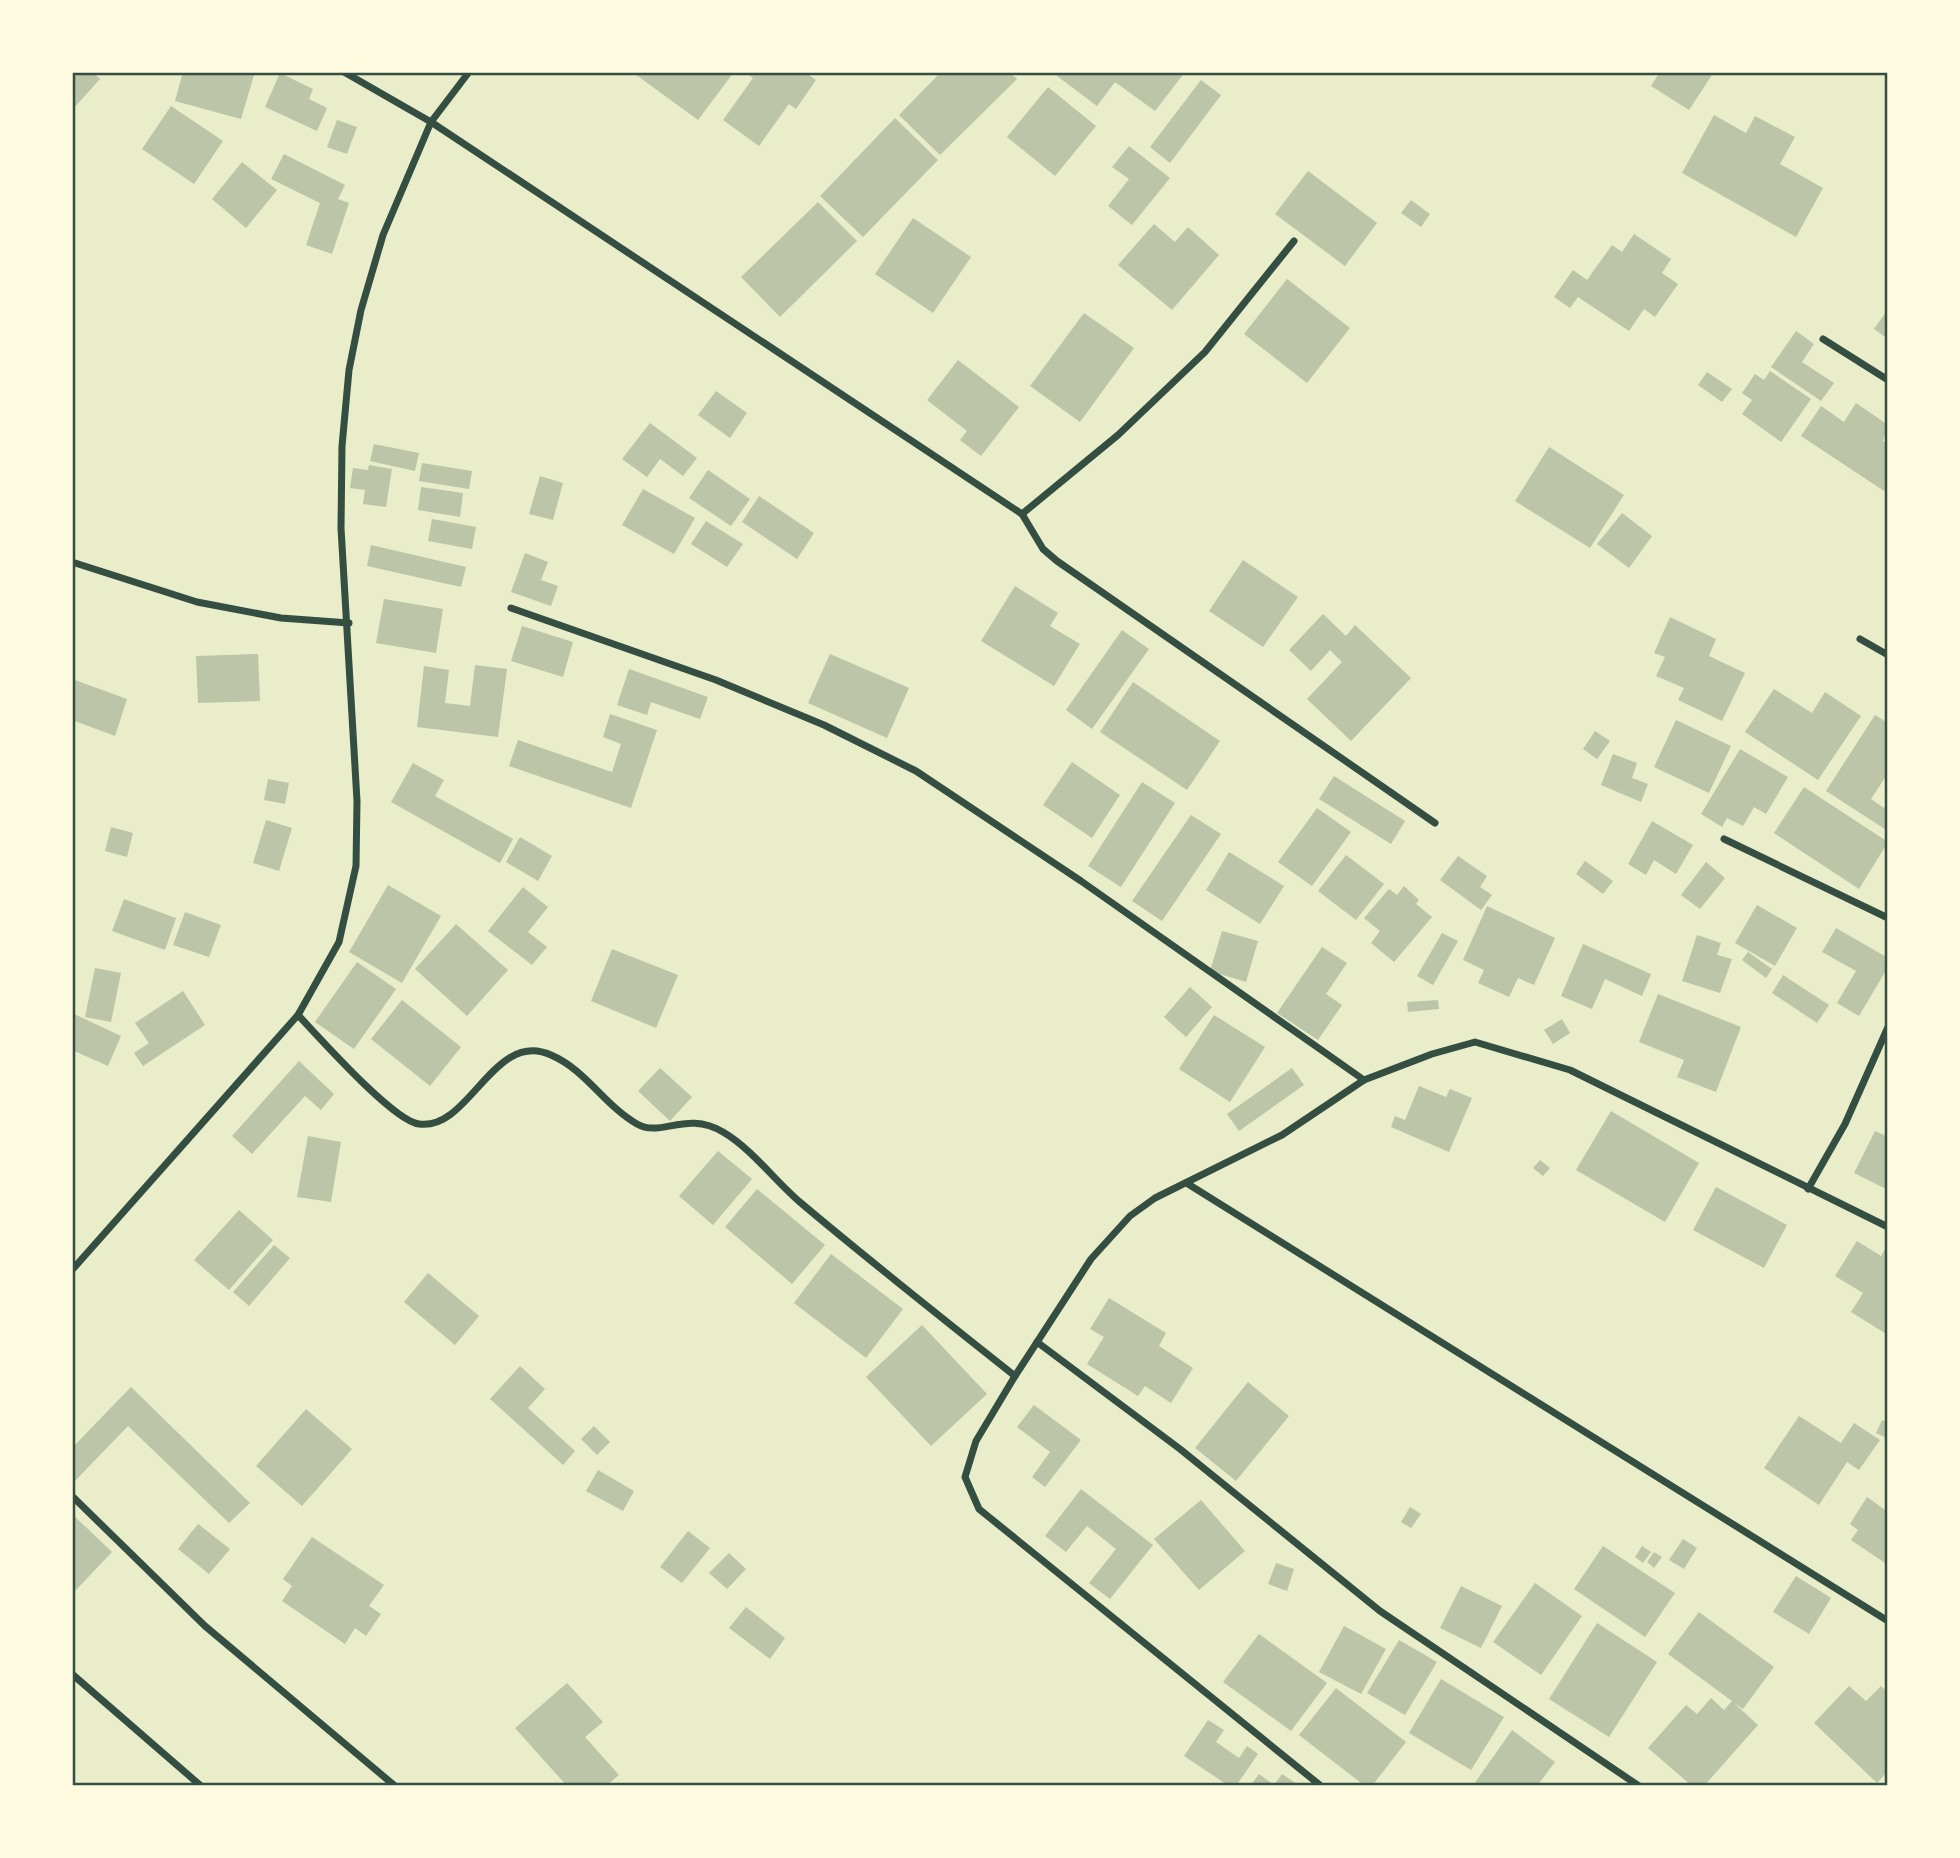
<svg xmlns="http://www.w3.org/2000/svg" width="1960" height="1858" font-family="Jost,sans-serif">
<rect width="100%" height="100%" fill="#e9edc9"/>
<g fill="#bcc5a7">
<path d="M72,72H92L100,79L72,110Z"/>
<path d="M183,72H243L254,75L241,119L175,101Z"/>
<path d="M637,72H734L698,120L635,74Z"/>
<path d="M744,72H811L809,75L816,80L796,109L789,104L759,146L723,120L753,78Z"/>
<path d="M941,72H1009L1017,79L940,155L899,115Z"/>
<path d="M1060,72H1185L1155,111L1115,82L1097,106L1057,76Z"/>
<path d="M1660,72H1714L1689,110L1651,86Z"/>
<path d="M280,73L313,89L309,99L327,108L317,131L265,107Z"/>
<path d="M1201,80L1221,95L1170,163L1150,147Z"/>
<path d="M1048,87L1096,126L1055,176L1007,137Z"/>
<path d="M171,106L223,141L194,184L142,149Z"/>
<path d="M1714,115L1746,133L1755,116L1795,137L1780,164L1823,188L1796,237L1682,173Z"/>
<path d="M895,118L938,160L863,237L820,196Z"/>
<path d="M337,120L357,127L347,154L327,147Z"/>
<path d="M1129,146L1170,178L1132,225L1108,206L1129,179L1112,167Z"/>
<path d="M284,154L345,185L338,199L349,203L332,254L306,245L320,203L271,179Z"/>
<path d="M242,162L277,190L246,228L212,199Z"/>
<path d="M1308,171L1377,223L1345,266L1275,214Z"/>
<path d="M1411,200L1430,214L1421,227L1401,213Z"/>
<path d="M818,202L857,241L780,317L741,277Z"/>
<path d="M913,218L971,257L933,313L875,274Z"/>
<path d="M1154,224L1175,242L1188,227L1219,255L1172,310L1118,265Z"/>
<path d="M1634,234L1671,259L1662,273L1678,284L1655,317L1644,309L1629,331L1578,297L1570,308L1554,297L1573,270L1587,280L1612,245L1622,252Z"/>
<path d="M1287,279L1350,328L1307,383L1244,334Z"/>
<path d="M1888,309V339L1874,329Z"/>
<path d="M1084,313L1134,348L1080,422L1030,386Z"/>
<path d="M1796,331L1814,344L1802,362L1834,383L1821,401L1771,367Z"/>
<path d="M958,360L1019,407L981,456L960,440L967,431L927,400Z"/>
<path d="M1770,371L1811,399L1781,442L1742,414L1752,400L1742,393L1755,374L1764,380Z"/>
<path d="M1707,372L1732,389L1722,402L1698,385Z"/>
<path d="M716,391L747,413L730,438L698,415Z"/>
<path d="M1856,403L1888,425L1883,441L1888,444V485L1884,491L1801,436L1821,406L1844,422Z"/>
<path d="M650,423L697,458L683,476L660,459L647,477L622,459Z"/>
<path d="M374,444L419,453L415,471L370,461Z"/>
<path d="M1549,447L1624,495L1590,548L1515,501Z"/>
<path d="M422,463L472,471L469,489L419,481Z"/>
<path d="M369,465L392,469L386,507L363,504L365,490L350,488L353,468L368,470Z"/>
<path d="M708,470L750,499L731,526L689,498Z"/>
<path d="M540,476L563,483L553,520L529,514Z"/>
<path d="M421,487L463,493L460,517L418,510Z"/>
<path d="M643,489L695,518L674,554L622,525Z"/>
<path d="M759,496L814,533L797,559L742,522Z"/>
<path d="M1622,513L1652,536L1629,568L1597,544Z"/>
<path d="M432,519L476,527L472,549L428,541Z"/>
<path d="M706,521L743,544L727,567L691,544Z"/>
<path d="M371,545L466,567L461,587L367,566Z"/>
<path d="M525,553L548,562L541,580L558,586L551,606L511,592Z"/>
<path d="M1243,560L1298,597L1263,647L1209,611Z"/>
<path d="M1015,586L1058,613L1050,626L1080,644L1054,686L981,641Z"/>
<path d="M384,599L443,609L436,653L376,643Z"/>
<path d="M1323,614L1346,636L1355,625L1411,678L1351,741L1307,699L1342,662L1330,650L1311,671L1289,650Z"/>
<path d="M1670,617L1716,639L1709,656L1745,673L1722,721L1678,700L1684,688L1656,676L1665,657L1654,653Z"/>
<path d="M522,626L573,642L563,677L511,661Z"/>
<path d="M1122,630L1149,649L1092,729L1066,710Z"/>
<path d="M258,654L260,701L198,703L196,656Z"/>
<path d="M830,654L909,688L887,738L808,703Z"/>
<path d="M475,665L507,669L498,737L417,727L424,666L449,670L445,703L470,706Z"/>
<path d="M629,669L708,697L700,719L651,702L647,715L617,705Z"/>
<path d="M72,679L127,699L115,736L72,720Z"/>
<path d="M1133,682L1220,741L1187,790L1100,732Z"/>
<path d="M1774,689L1812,713L1825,692L1861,716L1818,780L1745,732Z"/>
<path d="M610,714L657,730L631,808L509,766L518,740L612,772L621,744L603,737Z"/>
<path d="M1875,715L1888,723V773L1871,799L1884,808L1888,802V831L1826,791Z"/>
<path d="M1676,720L1731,746L1709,793L1654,767Z"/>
<path d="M1595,731L1610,741L1597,759L1583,749Z"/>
<path d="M1740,749L1788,777L1766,814L1754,807L1743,826L1727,818L1722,827L1701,814Z"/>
<path d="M1613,754L1637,763L1632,778L1648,784L1641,802L1601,785Z"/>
<path d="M1072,762L1120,795L1092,838L1043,805Z"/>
<path d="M413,763L444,780L435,796L513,839L500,863L391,802Z"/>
<path d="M1334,776L1405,821L1391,844L1319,799Z"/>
<path d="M268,779L289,783L285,804L264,800Z"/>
<path d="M1142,782L1175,803L1121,887L1088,866Z"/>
<path d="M1804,787L1888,842L1859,889L1774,833Z"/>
<path d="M1317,808L1351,832L1312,886L1278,862Z"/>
<path d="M1191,815L1221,834L1162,921L1132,901Z"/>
<path d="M266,820L292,828L279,871L253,863Z"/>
<path d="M1652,821L1693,845L1676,874L1654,860L1646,875L1628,864Z"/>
<path d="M111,827L133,833L127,857L105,851Z"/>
<path d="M520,837L552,856L538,881L506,862Z"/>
<path d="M1229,852L1284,886L1260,924L1206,890Z"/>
<path d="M1346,855L1384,884L1356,920L1318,891Z"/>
<path d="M1458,856L1487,876L1480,887L1492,895L1481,910L1440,880Z"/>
<path d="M1585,861L1613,881L1603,894L1576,874Z"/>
<path d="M1706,862L1725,878L1700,909L1681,895Z"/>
<path d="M388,885L441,916L402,983L349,952Z"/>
<path d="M1404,886L1419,900L1416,904L1432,917L1394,962L1371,943L1380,931L1364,918L1389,889L1397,895Z"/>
<path d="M523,887L548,907L528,932L547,947L532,965L488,931Z"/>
<path d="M124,899L176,918L165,950L112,931Z"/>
<path d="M1757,905L1797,928L1775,966L1735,943Z"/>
<path d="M1487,906L1555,938L1534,985L1518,978L1509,997L1478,983L1484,970L1463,960Z"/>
<path d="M185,912L221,925L209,957L173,945Z"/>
<path d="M456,924L508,970L467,1016L415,969Z"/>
<path d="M1836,928L1888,958V967L1859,1016L1837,1003L1856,971L1822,952Z"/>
<path d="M1222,931L1258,941L1246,982L1210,971Z"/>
<path d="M1442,933L1458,941L1433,985L1417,976Z"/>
<path d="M1697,935L1721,943L1717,955L1732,959L1720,993L1682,981Z"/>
<path d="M1583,944L1651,974L1642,996L1605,979L1592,1009L1561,996Z"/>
<path d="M1322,947L1347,963L1326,994L1342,1005L1318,1040L1277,1013Z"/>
<path d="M612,949L678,975L656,1028L591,1001Z"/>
<path d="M1748,952L1772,969L1766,978L1742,960Z"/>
<path d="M357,962L396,989L354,1049L315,1022Z"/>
<path d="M95,968L121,973L111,1022L85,1017Z"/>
<path d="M1783,975L1829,1005L1817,1023L1772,993Z"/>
<path d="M1190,987L1212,1007L1186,1037L1164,1017Z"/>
<path d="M183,991L205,1025L143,1066L134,1053L149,1043L135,1023Z"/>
<path d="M1658,994L1741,1027L1716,1092L1677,1077L1684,1060L1639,1042Z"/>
<path d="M402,1000L461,1047L430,1086L371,1039Z"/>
<path d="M1438,1000L1439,1009L1408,1012L1407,1002Z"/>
<path d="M72,1013L121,1036L108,1066L72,1050Z"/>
<path d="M1214,1015L1265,1047L1230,1102L1179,1069Z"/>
<path d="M1562,1019L1570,1033L1553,1044L1544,1030Z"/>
<path d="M299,1061L334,1094L321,1110L305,1096L252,1154L232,1136Z"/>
<path d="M660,1068L692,1097L670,1121L638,1091Z"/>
<path d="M1292,1068L1304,1085L1239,1131L1227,1114Z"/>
<path d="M1419,1086L1446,1097L1450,1089L1472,1098L1449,1152L1391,1127L1395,1116L1405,1120Z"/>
<path d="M1611,1111L1699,1163L1665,1222L1576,1170Z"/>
<path d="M1875,1131L1888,1137V1190L1854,1173Z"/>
<path d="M308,1136L341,1142L331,1202L297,1197Z"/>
<path d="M718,1151L752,1179L713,1225L679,1196Z"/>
<path d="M1540,1160L1550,1168L1543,1176L1533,1168Z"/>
<path d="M1716,1187L1787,1225L1764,1268L1693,1230Z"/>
<path d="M757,1189L825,1245L792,1284L725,1227Z"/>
<path d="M239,1210L273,1240L229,1290L194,1260Z"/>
<path d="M1857,1241L1881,1256L1888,1244V1335L1851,1312L1863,1293L1835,1276Z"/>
<path d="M274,1245L290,1258L249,1306L233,1292Z"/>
<path d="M831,1254L903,1309L866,1358L794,1303Z"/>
<path d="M428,1273L479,1316L455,1345L404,1302Z"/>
<path d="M1109,1298L1166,1333L1159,1346L1193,1368L1171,1403L1145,1386L1138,1396L1087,1364L1104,1337L1090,1329Z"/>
<path d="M922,1325L987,1394L931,1446L866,1377Z"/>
<path d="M520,1366L545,1389L528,1408L575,1451L563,1465L490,1399Z"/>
<path d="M1248,1382L1289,1416L1236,1481L1195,1448Z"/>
<path d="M131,1387L250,1503L229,1523L128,1426L72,1484V1448Z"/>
<path d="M1034,1405L1081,1440L1045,1487L1032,1477L1050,1452L1017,1427Z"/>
<path d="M306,1409L352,1449L302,1506L256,1466Z"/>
<path d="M1799,1416L1841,1443L1854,1423L1880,1440L1859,1470L1847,1462L1819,1505L1764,1468Z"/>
<path d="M1882,1420L1888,1423V1439L1876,1433Z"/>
<path d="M594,1426L610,1442L597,1455L581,1439Z"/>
<path d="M598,1470L634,1491L623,1511L586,1491Z"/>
<path d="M1081,1489L1153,1545L1110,1599L1089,1583L1116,1549L1087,1526L1066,1552L1045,1536Z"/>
<path d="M1867,1497L1888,1512V1565L1851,1540L1858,1530L1850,1524Z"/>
<path d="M1201,1500L1245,1551L1199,1590L1154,1539Z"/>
<path d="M1410,1507L1421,1514L1411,1528L1401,1522Z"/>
<path d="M72,1514L112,1552L76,1590L72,1586Z"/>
<path d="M198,1524L230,1549L209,1574L178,1549Z"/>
<path d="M688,1531L710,1548L682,1583L660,1567Z"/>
<path d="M312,1537L384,1585L369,1606L381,1614L366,1636L355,1628L345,1644L282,1601L292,1586L283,1579Z"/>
<path d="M1683,1539L1697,1548L1684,1569L1669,1560Z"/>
<path d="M1603,1546L1675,1593L1645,1637L1574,1589Z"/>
<path d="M1642,1546L1651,1552L1643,1563L1635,1557Z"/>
<path d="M1654,1552L1662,1557L1654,1568L1647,1562Z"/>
<path d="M729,1553L746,1569L727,1589L709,1573Z"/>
<path d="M1276,1563L1294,1569L1287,1591L1268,1584Z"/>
<path d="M1796,1576L1831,1598L1809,1634L1773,1612Z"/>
<path d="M1535,1583L1582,1616L1541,1675L1493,1642Z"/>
<path d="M1461,1586L1502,1606L1481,1648L1440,1628Z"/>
<path d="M746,1607L785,1638L770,1659L729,1628Z"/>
<path d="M1699,1612L1774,1667L1743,1709L1734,1703L1758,1725L1704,1786H1692L1648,1748L1686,1705L1697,1714L1711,1698L1724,1710L1732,1701L1668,1654Z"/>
<path d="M1597,1623L1657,1662L1609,1737L1549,1699Z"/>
<path d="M1344,1626L1386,1649L1361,1694L1319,1672Z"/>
<path d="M1259,1634L1327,1683L1291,1731L1223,1682Z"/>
<path d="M1399,1640L1437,1662L1405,1715L1367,1693Z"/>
<path d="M1441,1679L1504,1717L1471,1770L1409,1733Z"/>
<path d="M567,1683L603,1722L585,1737L619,1775L606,1786H567L515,1728Z"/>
<path d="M1849,1686L1866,1701L1881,1686L1888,1693V1728L1885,1731L1888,1735V1771L1877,1783L1814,1723Z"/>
<path d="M1336,1688L1406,1742L1372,1786H1365L1299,1735Z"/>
<path d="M1208,1720L1224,1730L1216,1742L1239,1758L1247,1746L1258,1754L1236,1786H1229L1184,1756Z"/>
<path d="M1512,1730L1555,1762L1537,1786H1477L1474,1784Z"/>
<path d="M1259,1774L1274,1785L1282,1774L1300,1786H1250Z"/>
</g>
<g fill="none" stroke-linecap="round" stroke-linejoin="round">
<g stroke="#344e41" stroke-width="7">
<path d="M344,72L431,122L1022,514L1043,549L1057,561L1435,823"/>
<path d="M1823,339L1888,380"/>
<path d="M1022,514L1118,435L1205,352L1294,241"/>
<path d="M72,562L197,602L281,618L349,623"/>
<path d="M511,608L716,680L824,725L916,771L1081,881L1364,1080"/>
<path d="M1860,639L1888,655"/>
<path d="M1724,839L1888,918"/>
<path d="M298,1015C319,1037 393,1121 419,1124C470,1131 493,1029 551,1055C586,1070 604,1105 637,1124C661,1138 686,1110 723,1132C752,1149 775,1181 801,1203C871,1262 943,1319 1015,1376"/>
<path d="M1188,1184L1888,1621"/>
<path d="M1808,1189L1845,1124L1888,1027"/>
<path d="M72,1270L298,1015L339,942L356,866L357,801L341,528L342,446L349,370L361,310L383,235L431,122L469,72"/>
<path d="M1037,1342L1180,1449L1380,1611L1639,1786"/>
<path d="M72,1496L205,1626L395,1786"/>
<path d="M72,1674L201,1786"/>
<path d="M1321,1786L979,1509L965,1477L976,1441L1015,1376L1091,1259L1130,1216L1155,1198L1282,1135L1364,1080L1432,1054L1475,1042L1570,1070L1888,1227"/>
</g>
</g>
<rect width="1960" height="1858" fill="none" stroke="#fefae0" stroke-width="147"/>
<rect x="74" y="74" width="1812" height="1710" fill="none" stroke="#344e41" stroke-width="2.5"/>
</svg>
